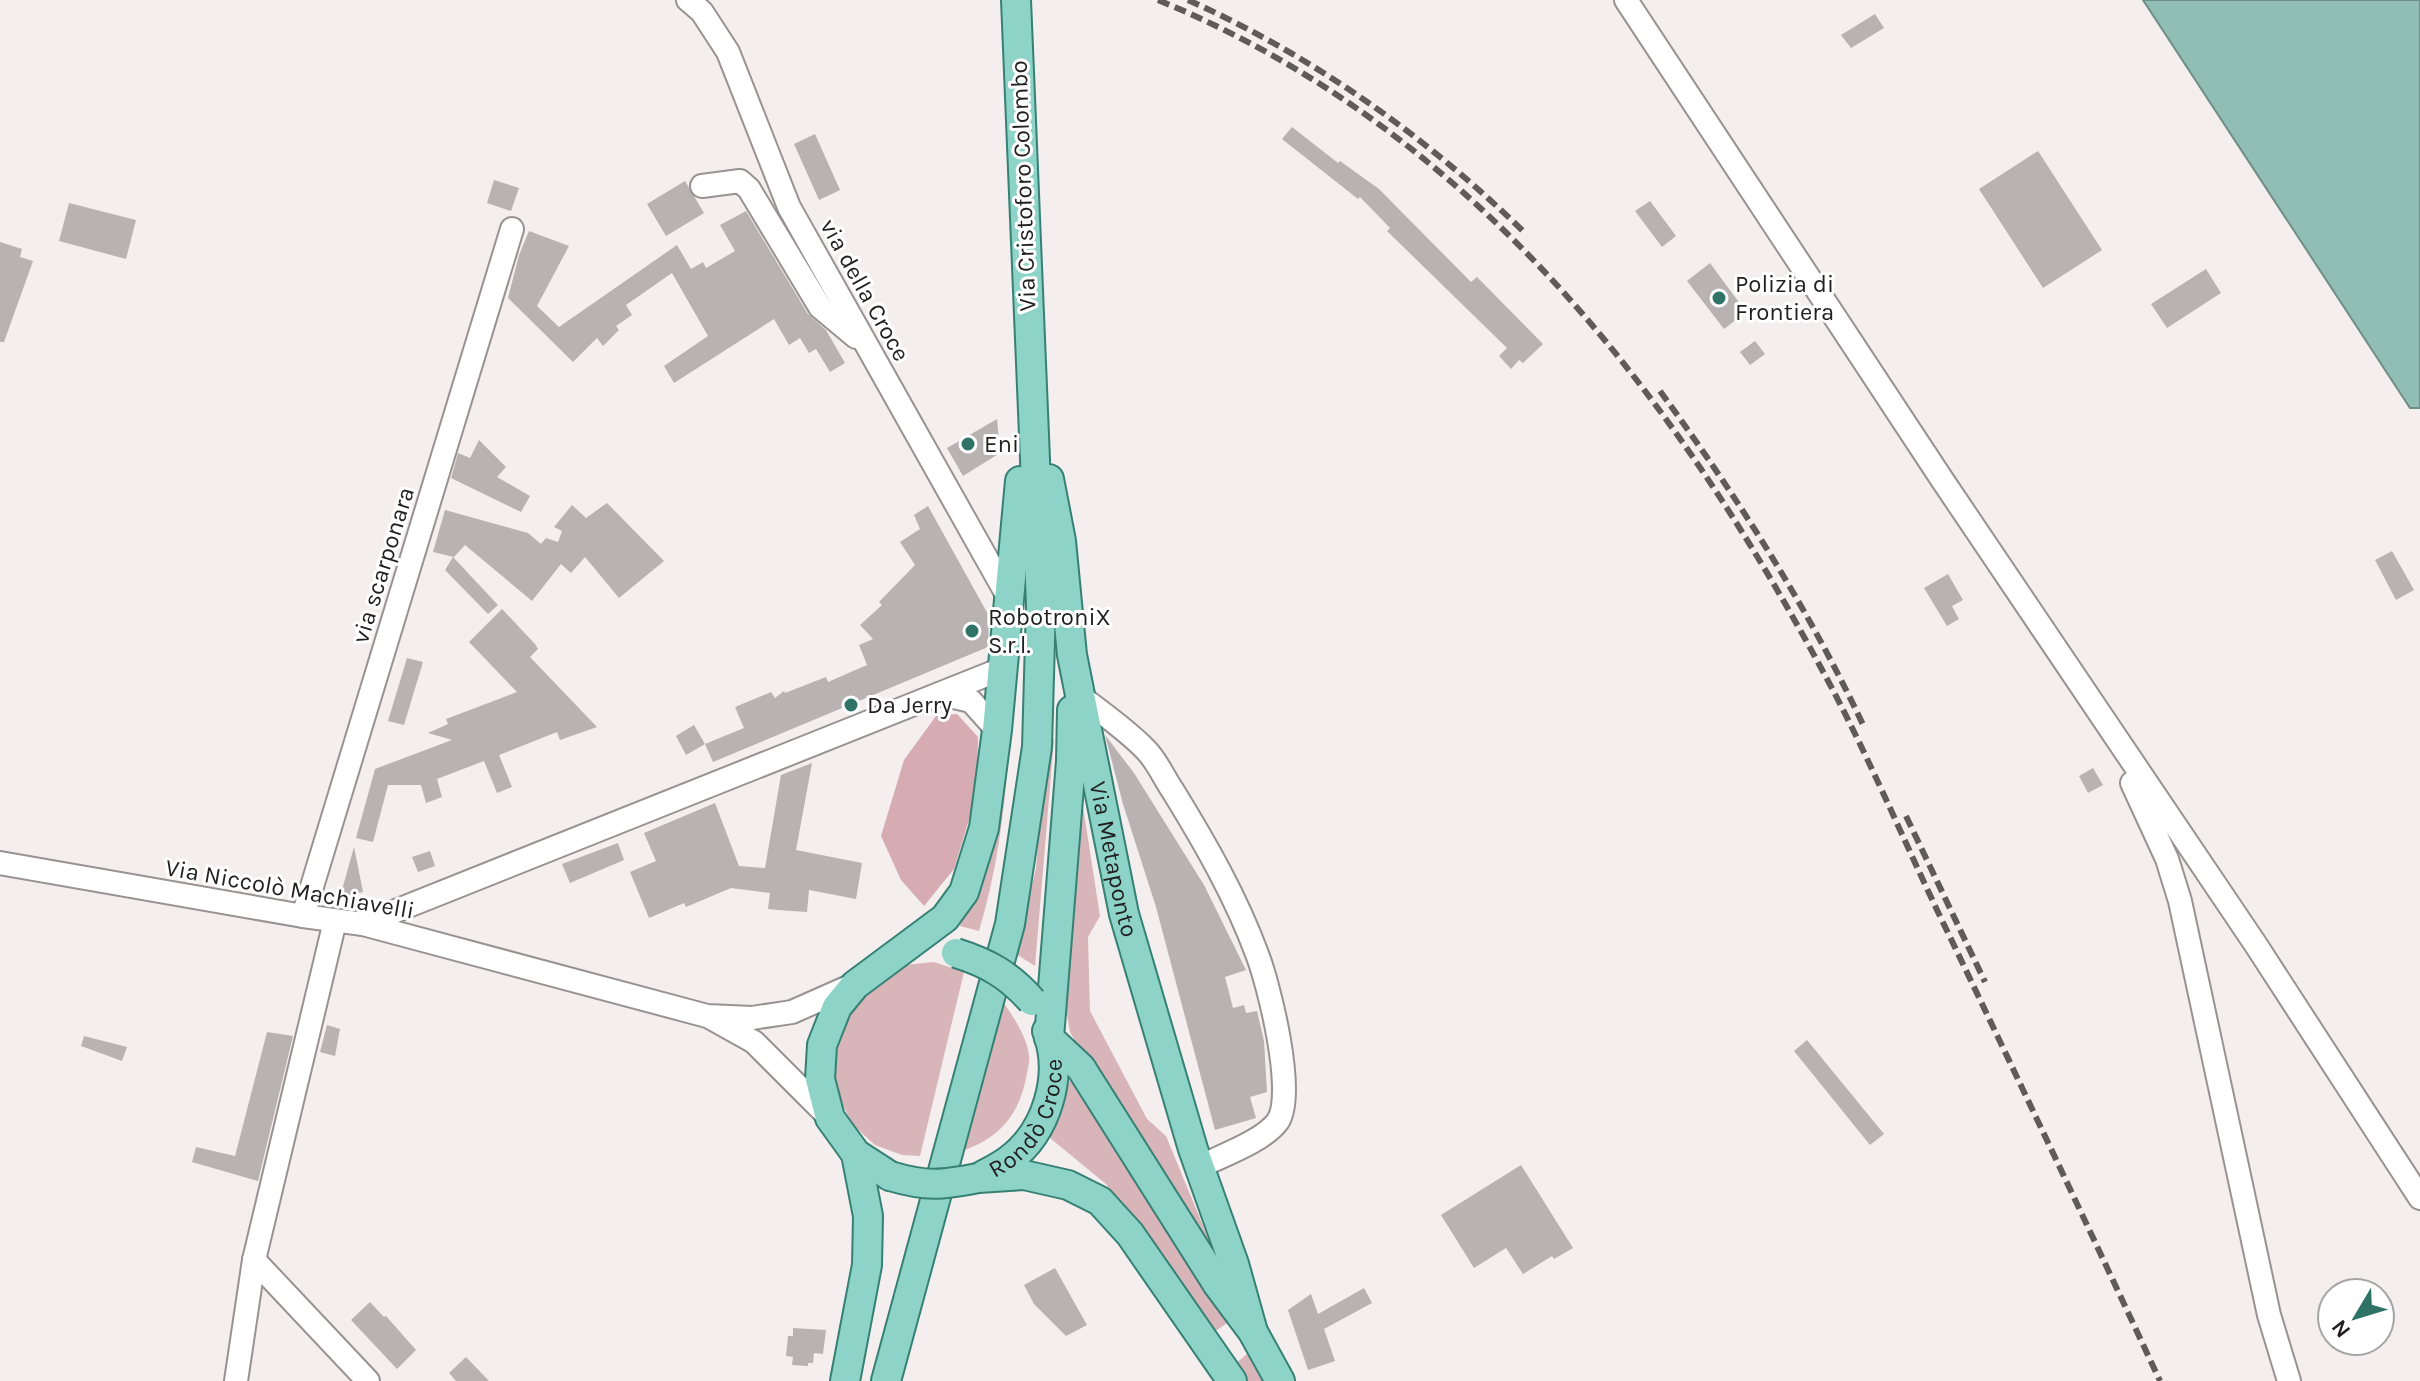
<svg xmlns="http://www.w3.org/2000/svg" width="2420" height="1381" font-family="Karla,sans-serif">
<rect width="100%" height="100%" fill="#f4eeee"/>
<g fill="#d7b5b9">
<path d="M1015,652C1009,748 1007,838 979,931L960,926L995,815Z"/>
<path d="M1054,739L1035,966L1016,954L1036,868L1047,740Z"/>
<path d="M1079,781L1100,916L1088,937L1090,1011L1147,1119L1166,1136L1213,1250L1088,1064L1070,1032L1063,991Z"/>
<path d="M934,962L964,972L920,1156L902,1155L875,1145L853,1125L839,1098L829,1060L858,995L894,966Z"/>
<path d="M1001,999C1012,1015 1026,1034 1029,1055C1030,1060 1028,1068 1027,1073C1020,1114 1001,1137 962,1151Z"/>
<path d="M1071,1076L1230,1321L1214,1332L1106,1184L1050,1138Z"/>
<path d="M1247,1354L1262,1381H1247L1235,1364Z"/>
</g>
<path fill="#d6acb2" d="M957,714L978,737L977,793L954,869L924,906L901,880L881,836L904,760L936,716Z"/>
<path fill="#91beb4" stroke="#6f8e87" stroke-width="2" d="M2143,0H2420V408H2410Z"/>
<g fill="#b8b2b3">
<path d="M1875,14L1884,28L1851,48L1841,35Z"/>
<path d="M1292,127L1338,163L1340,161L1379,189L1471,282L1477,277L1543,344L1523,363L1519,360L1511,369L1499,356L1507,348L1387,231L1390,228L1360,197L1358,199L1282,139Z"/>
<path d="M815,134L840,190L819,200L794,144Z"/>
<path d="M2038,151L2102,250L2043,288L1979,189Z"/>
<path d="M494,180L519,188L511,211L487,203Z"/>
<path d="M685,181L704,213L666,236L647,204Z"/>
<path d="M1650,201L1676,236L1662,247L1635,211Z"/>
<path d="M69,203L136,220L126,259L59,241Z"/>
<path d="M746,211L808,314L826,330L845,363L830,372L816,349L809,353L800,338L789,345L774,319L674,383L664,366L708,336L672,273L626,305L632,315L616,326L619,330L603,346L597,338L573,362L508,298L519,255L529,231L569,246L537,306L559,327L677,245L691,269L703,262L706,268L735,251L720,225Z"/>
<path d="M0,242L22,249L20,257L33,261L4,342H0Z"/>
<path d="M1710,263L1746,312L1724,329L1687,281Z"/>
<path d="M2206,269L2221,293L2167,328L2151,304Z"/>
<path d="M1755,341L1765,354L1750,365L1740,352Z"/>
<path d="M997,419L1000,453L963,476L947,448Z"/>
<path d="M479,440L506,467L497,477L530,496L521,512L451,478L458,453L470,458Z"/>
<path d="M607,503L664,561L619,598L585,557L571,573L561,564L532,601L465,545L454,557L433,552L445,510L528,533L541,544L546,538L558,542L562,531L554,527L572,505L586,518Z"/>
<path d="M928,506L989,616L988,647L713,762L705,744L744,728L735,707L771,692L775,698L784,691L785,693L826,677L828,682L867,665L859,645L873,639L860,625L882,605L879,602L915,565L900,542L920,529L914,515Z"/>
<path d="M2392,551L2414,590L2396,600L2375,560Z"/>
<path d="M453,557L498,605L488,614L445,570Z"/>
<path d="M1948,574L1963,600L1952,606L1959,619L1947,626L1924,588Z"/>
<path d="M502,609L535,644L538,649L530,657L597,727L560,740L557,732L499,755L512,787L497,793L484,761L437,779L442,797L426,803L421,785H388L373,842L356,838L375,769L452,740L428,733L448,724L446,719L517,692L469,642Z"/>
<path d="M407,658L423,662L404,725L388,721Z"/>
<path d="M694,725L705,744L686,755L676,736Z"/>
<path d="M1105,735L1134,773L1204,885L1246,970L1225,977L1233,1008L1244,1005L1246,1013L1257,1011L1264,1041L1267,1092L1250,1097L1256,1118L1215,1130L1156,907L1123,804Z"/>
<path d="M812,763L796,850L862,863L856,899L809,890L807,912L778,910L768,909L770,893L731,888L686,907L684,903L649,918L630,872L656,861L644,833L715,803L739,866L765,868L781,775Z"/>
<path d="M2093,768L2103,785L2088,793L2079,776Z"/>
<path d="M618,843L624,860L570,883L562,864Z"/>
<path d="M354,847L363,892L340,897Z"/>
<path d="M430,851L435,866L418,872L412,857Z"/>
<path d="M327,1025L340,1029L335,1056L320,1052Z"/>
<path d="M267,1032L293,1036L258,1181L192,1162L196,1147L235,1156Z"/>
<path d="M84,1036L127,1047L122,1061L81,1046Z"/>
<path d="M1807,1040L1884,1134L1870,1145L1794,1051Z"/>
<path d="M1521,1165L1573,1248L1554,1259L1552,1256L1523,1274L1506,1248L1474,1268L1441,1215Z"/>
<path d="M1055,1268L1087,1325L1066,1336L1034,1304L1024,1285Z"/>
<path d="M1364,1288L1372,1303L1324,1329L1335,1361L1308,1370L1288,1310L1311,1294L1318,1314Z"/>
<path d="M370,1302L384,1317L386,1316L416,1350L397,1369L351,1320Z"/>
<path d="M793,1328L826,1330L823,1354L814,1353L813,1363H808V1366L792,1365L793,1357L786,1356L788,1336H793Z"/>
<path d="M466,1357L489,1381H456L449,1373Z"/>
</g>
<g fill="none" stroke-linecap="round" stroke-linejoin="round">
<defs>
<g id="minor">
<path d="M688,0L702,12L728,52L789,207L1010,600"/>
<path d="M1626,0L1943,481L2256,945L2420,1198"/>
<path d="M702,186L740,181L749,189L820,307L856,337"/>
<path d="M941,694L971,701L997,730"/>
<path d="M1080,696C1102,713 1127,730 1146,750C1157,761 1164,778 1173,791C1205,843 1236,897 1257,954C1269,985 1296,1093 1278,1121C1264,1141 1221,1156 1199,1167"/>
<path d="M2132,783L2167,859L2180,901L2269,1315L2289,1381"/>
<path d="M0,863L303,916L363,924L707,1016L752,1018L792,1012L853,985"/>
<path d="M303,916L512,229"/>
<path d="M363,924L1004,668"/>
<path d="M711,1018L754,1042L830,1118"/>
<path d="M254,1260L368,1381"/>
<path d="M236,1381L254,1260L335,921"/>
</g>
<g id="major">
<path id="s1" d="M1049,479L1061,541L1072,655L1124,914L1193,1149L1234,1264L1253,1332"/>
<path d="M1072,710L1071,761L1049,1038L1081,1068L1218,1285L1253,1332L1280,1381"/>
<path d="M890,1176L856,1154L830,1118L820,1079L822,1045L837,1007L855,985L945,918L964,892L984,828L997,730L1020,481"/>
<path id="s2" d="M982,1176C991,1171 1001,1166 1009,1160C1047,1132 1064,1075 1047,1031"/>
<path d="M978,1178L1024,1175L1068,1185L1100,1201L1130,1234L1232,1381"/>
<path d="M845,1381L867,1265L868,1216L856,1154"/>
<path d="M886,1381L1010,924L1037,747L1041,605L1016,0"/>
</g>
</defs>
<use href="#minor" stroke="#989292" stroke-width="26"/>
<use href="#major" stroke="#368074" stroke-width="32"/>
<use href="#minor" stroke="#fff" stroke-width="22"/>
<use href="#major" stroke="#8dd3c7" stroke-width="28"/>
<g stroke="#5f5b5b" stroke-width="6" stroke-dasharray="12 6" stroke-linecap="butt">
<path d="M1158,0C1465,126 1666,382 1820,666C1864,746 1899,830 1938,912C2013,1068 2087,1224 2160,1381"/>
<path d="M1188,0C1313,56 1427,137 1525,233"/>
<path d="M1660,391C1738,498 1809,609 1865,729"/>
<path d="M1906,816L1985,982"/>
</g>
<defs>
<g id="major-bridge">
<path d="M956,953C988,963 1009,975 1032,1001"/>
<path d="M890,1176C927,1187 942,1185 978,1178"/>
</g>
</defs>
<use href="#major-bridge" stroke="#368074" stroke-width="32" stroke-linecap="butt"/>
<use href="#major-bridge" stroke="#8dd3c7" stroke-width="28"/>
</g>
<g fill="#2e7366" stroke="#fff" stroke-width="3">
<circle cx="1719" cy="298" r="8"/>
<circle cx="968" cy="444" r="8"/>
<circle cx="972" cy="631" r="8"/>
<circle cx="851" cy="705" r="8"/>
</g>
<g text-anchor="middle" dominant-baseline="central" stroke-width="6" stroke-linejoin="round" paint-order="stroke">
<g font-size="24" fill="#211f1f" stroke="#fff">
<text transform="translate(1023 186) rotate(-92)">Via Cristoforo Colombo</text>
<text transform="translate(865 290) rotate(61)">via della Croce</text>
<text transform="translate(383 565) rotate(-73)">via scarponara</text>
<text stroke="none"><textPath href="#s1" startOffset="386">Via Metaponto</textPath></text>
<text transform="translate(290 889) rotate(10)">Via Niccolò Machiavelli</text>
<text stroke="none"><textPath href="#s2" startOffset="78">Rondò Croce</textPath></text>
</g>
<g font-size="24" fill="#211f1f" stroke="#fff" text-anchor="start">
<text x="1735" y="284">Polizia di<tspan x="1735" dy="28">Frontiera</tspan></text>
<text x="984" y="444">Eni</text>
<text x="988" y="617">RobotroniX<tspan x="988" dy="28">S.r.l.</tspan></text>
<text x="867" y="705">Da Jerry</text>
</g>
</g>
<g transform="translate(2356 1317) rotate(232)"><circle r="38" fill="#ffffff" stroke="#a6a5a5" stroke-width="2"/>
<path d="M0-6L14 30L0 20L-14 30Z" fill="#2e7366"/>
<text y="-12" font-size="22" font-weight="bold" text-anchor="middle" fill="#211f1f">N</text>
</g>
</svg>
